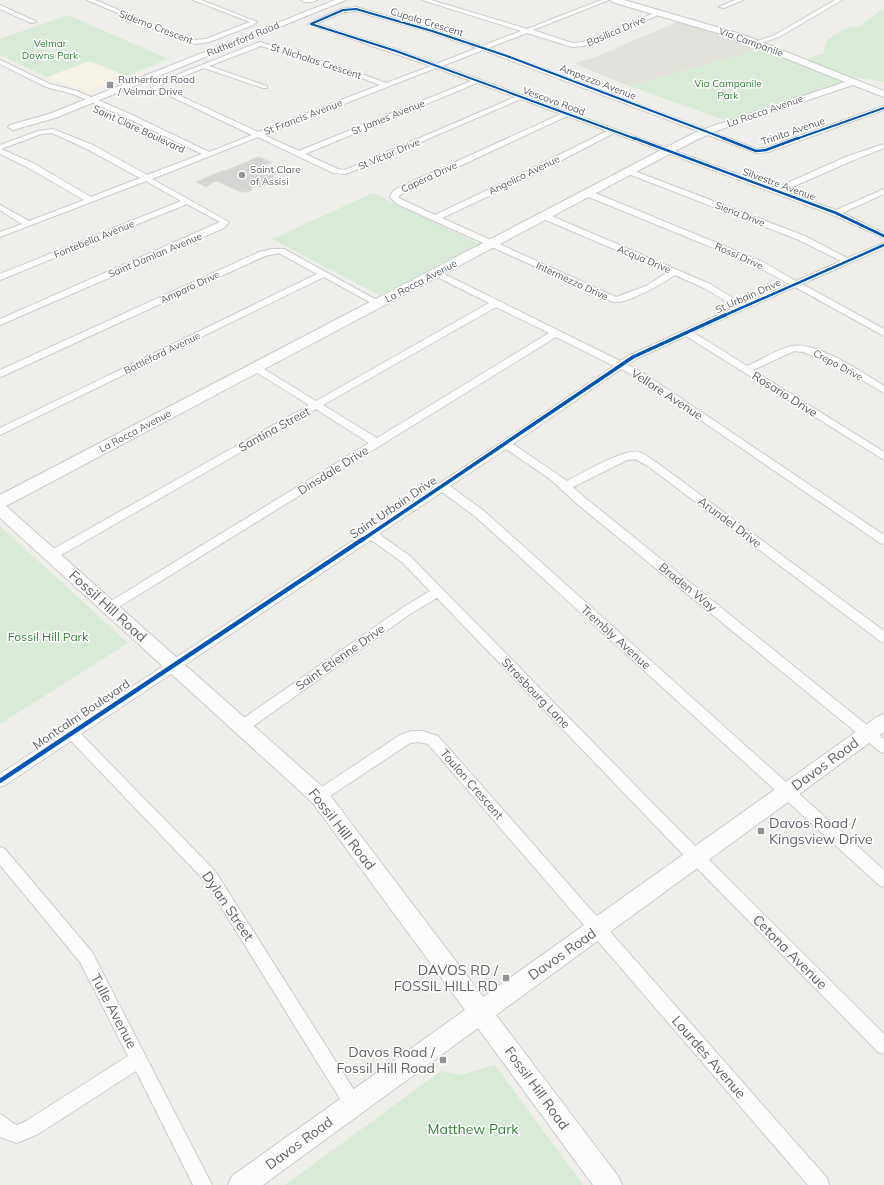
<svg xmlns="http://www.w3.org/2000/svg" width="884" height="1185" font-family="Mulish,sans-serif">
<rect width="100%" height="100%" fill="#efeeea"/>
<path fill="#f7f3e4" d="M89,61L127,76L85,92L47,77Z"/>
<path fill="#e2e0da" d="M679,21L733,38L762,49L629,86L599,74L575,63L593,58Z"/>
<g fill="#d8ebd6">
<path d="M884,8V82L848,76L805,59L825,53L824,50L827,40L847,28L860,26Z"/>
<path d="M68,15L168,59L127,76L89,61L47,77L0,55V39Z"/>
<path d="M762,49L838,80L839,83L727,121L629,86Z"/>
<path d="M373,193L480,244L379,295L272,239Z"/>
<path d="M0,526L128,643L0,724Z"/>
<path d="M495,1065L583,1185H285L441,1071L461,1075Z"/>
</g>
<path fill="#d6d5d3" stroke="#deddd9" d="M258,157L272,162L262,166L274,172L273,179L268,181L267,185L262,187H252V190L247,192H241L216,181L206,187L196,182L224,170L225,171Z"/>
<g fill="none" stroke-linecap="round" stroke-linejoin="round">
<defs>
<g id="street">
<path d="M87,0H95L178,35L195,40L206,39L250,22L193,0H201L257,22L253,25L209,42L195,44L174,37Z"/>
<path d="M301,0H317C313,3 305,3 301,0Z"/>
<path d="M422,0H431L527,29L601,0H609L533,30L572,43L583,42L657,12H661V14L584,46L572,47L527,33L488,48L757,149L765,148L884,106V110L769,152L756,153L483,50L442,66L776,188L848,156L884,144V148L854,160L783,191L836,210L884,189V194L842,213L884,233V238L833,215L614,133L529,177L442,218L616,297L646,286L668,272L541,218V214H547L710,284L743,304L789,284L755,265L584,195V191H590L761,261L796,281L841,261L799,240L626,173V169H629L805,236L847,258L884,243V248L802,284L884,329V336L795,287L693,332L747,366C759,361 780,348 792,346C817,341 863,373 884,386V393L837,365L803,352L794,351L753,370L884,452V460L686,336L636,359L628,365L645,374L884,535V544L880,543L639,378L621,369L513,444L567,481C581,474 625,448 639,452C645,454 651,459 656,462L884,631V643L880,641L648,466L635,459L627,460L573,487L584,497L884,739V753L879,751L576,503L550,479L506,449L450,486L484,511L884,870V887L879,885L476,517L442,492L379,534L410,556L682,833L884,1034V1054L878,1052L672,843L437,598L410,614L248,730L243,731L238,730L236,726L238,722L402,608L430,591L402,562L371,540L81,734L215,871L359,1098L362,1104L359,1110L353,1113L347,1110L205,881L71,741L5,785L0,787V774L502,442L614,366L556,337L114,610L110,611L106,610L104,607L106,604L369,443L316,409L56,558H48L46,555L48,552L309,405L253,370L251,368L253,366H259L316,401L489,303L433,275L432,273L433,271L436,270L620,361L630,355L736,307L704,288L675,275C663,283 626,305 613,302L397,204L390,197L393,191L398,188L561,114L521,99L346,174L333,173L258,137L152,179L229,222L224,228L0,325V319L220,222L187,204L0,280V274L181,201L146,181L0,237V232L22,224L0,210V205L29,221L84,200L27,167L0,154V145L38,131L53,129L93,145L147,175L202,154L125,117L73,94L46,87L0,64V60L50,84L77,91L130,114L209,152L252,135L151,87V85L260,42L348,69L386,83L431,66L308,24L341,9L356,7L434,30L482,46L521,31ZM356,11L430,32L477,48L436,64L398,50L316,24L344,12ZM261,46L344,71L380,85L258,132L159,86L204,68L263,88H267V86L209,66ZM436,68L471,81L299,151L264,135ZM477,83L515,97L345,170L338,169L305,154ZM567,116L607,131L523,173L435,215L403,200L398,197L404,192ZM52,133L87,149L140,178L91,197L33,163L1,149L41,134ZM496,307L549,333L377,438L323,405Z"/>
<path d="M735,0H743L724,8L719,7Z"/>
<path d="M835,0H842L779,37L755,45L752,43L775,35Z"/>
<path d="M0,5L35,21L36,22L31,23L0,9Z"/>
<path d="M272,249H284L382,303L378,306L375,305L324,277L0,435V428L317,274L279,253L265,256L3,376L0,377V370L259,252Z"/>
<path d="M412,731H422L438,736L827,1178L829,1185H808L428,744L419,742L410,743L324,800L319,802L314,800L312,796L314,792L400,735Z"/>
<path d="M0,847L5,849L92,952L212,1185H193L136,1071L38,1134L17,1143L0,1137V1114C7,1117 10,1123 17,1125L26,1121L128,1056L80,962L0,865Z"/>
</g>
<g id="secondary">
<path d="M335,0H346L55,118L13,130L8,127L10,125L49,114Z"/>
<path d="M611,0H624L744,35L884,91V97L853,85L716,131L696,140L6,506L326,790L483,997L877,717L884,714V732L496,1015L618,1176L622,1185H593L478,1028L263,1185H228L232,1176L465,1010L312,802L0,518V495L688,136L710,127L845,82L738,39L612,2Z"/>
</g>
</defs>
<use href="#street" stroke="#cbcccc" stroke-width="2"/>
<use href="#secondary" stroke="#cacacb" stroke-width="2"/>
<use href="#street" fill="#fdfcfc" fill-rule="evenodd"/>
<use href="#secondary" fill="#fdfcfc" fill-rule="evenodd"/>
<defs>
<g id="cycleway-far3">
<path d="M636,139L396,51L311,24L343,10L356,9L432,31L507,56L726,139"/>
<path d="M796,139L884,108"/>
</g>
<g id="cycleway-far2">
<path d="M634,138L836,213L884,236"/>
<path d="M723,138L756,151L766,150L798,138"/>
<path d="M723,316L884,245"/>
</g>
<path id="cycleway-far1" d="M362,540L633,357L725,315"/>
<path id="cycleway" d="M0,781L363,539"/>
</defs>
<use href="#cycleway-far3" stroke="#fff" stroke-width="3.5"/>
<use href="#cycleway-far2" stroke="#fff" stroke-width="4"/>
<use href="#cycleway-far1" stroke="#fff" stroke-width="5.5"/>
<use href="#cycleway" stroke="#fff" stroke-width="7"/>
<use href="#cycleway-far3" stroke="#0057b8" stroke-width="2"/>
<use href="#cycleway-far2" stroke="#0057b8" stroke-width="2.5"/>
<use href="#cycleway-far1" stroke="#0057b8" stroke-width="3.5"/>
<use href="#cycleway" stroke="#0057b8" stroke-width="4.5"/>
</g>
<g fill="#919496" stroke="#fff" stroke-width="1.5">
<rect x="106" y="81" width="8" height="8" rx="2"/>
<circle cx="242" cy="175" r="4"/>
<rect x="757" y="827" width="8" height="8" rx="2"/>
<rect x="502" y="974" width="8" height="8" rx="2"/>
<rect x="439" y="1056" width="8" height="8" rx="2"/>
</g>
<g text-anchor="middle" dominant-baseline="central" stroke-width="3" stroke-linejoin="round" paint-order="stroke">
<g font-size="10" fill="#5f6368" stroke="#fff">
<text transform="translate(427 22) rotate(17)">Cupola Crescent</text>
<text transform="translate(156 27) rotate(21)">Siderno Crescent</text>
<text transform="translate(616 31) rotate(-23)">Basilica Drive</text>
<text transform="translate(243 39) rotate(-22)">Rutherford Road</text>
<text transform="translate(751 42) rotate(20)">Via Campanile</text>
<text transform="translate(316 61) rotate(18)">St Nicholas Crescent</text>
<text transform="translate(598 82) rotate(21)">Ampezzo Avenue</text>
<text transform="translate(554 101) rotate(20)">Vescovo Road</text>
<text transform="translate(765 111) rotate(-19)">La Rocca Avenue</text>
<text transform="translate(303 117) rotate(-21)">St Francis Avenue</text>
<text transform="translate(388 117) rotate(-22)">St James Avenue</text>
<text transform="translate(139 129) rotate(25)">Saint Clare Boulevard</text>
<text transform="translate(793 131) rotate(-19)">Trinita Avenue</text>
<text transform="translate(389 154) rotate(-23)">St Victor Drive</text>
<text transform="translate(524 175) rotate(-26)">Angelico Avenue</text>
<text transform="translate(429 177) rotate(-25)">Capera Drive</text>
<text transform="translate(779 184) rotate(20)">Silvestre Avenue</text>
<text transform="translate(740 214) rotate(21)">Siena Drive</text>
<text transform="translate(94 239) rotate(-22)">Fontebella Avenue</text>
<text transform="translate(155 255) rotate(-23)">Saint Damian Avenue</text>
<text transform="translate(739 256) rotate(24)">Rossi Drive</text>
<text transform="translate(644 259) rotate(23)">Acqua Drive</text>
<text transform="translate(421 281) rotate(-28)">La Rocca Avenue</text>
<text transform="translate(572 281) rotate(25)">Intermezzo Drive</text>
<text transform="translate(190 287) rotate(-25)">Amparo Drive</text>
<text transform="translate(748 296) rotate(-24)">St Urbain Drive</text>
<text transform="translate(162 353) rotate(-26)">Battleford Avenue</text>
<text transform="translate(838 365) rotate(28)">Crepo Drive</text>
<text transform="translate(135 431) rotate(-28)">La Rocca Avenue</text>
</g>
<g font-size="10" fill="#348238" stroke="#fff">
<text x="50" y="43">Velmar<tspan x="50" dy="12">Downs Park</tspan></text>
<text x="728" y="83">Via Campanile<tspan x="728" dy="12">Park</tspan></text>
</g>
<g font-size="10" fill="#5f6368" stroke="#fff" text-anchor="start">
<text x="118" y="79">Rutherford Road<tspan x="118" dy="12">/ Velmar Drive</tspan></text>
<text x="250" y="169">Saint Clare<tspan x="250" dy="12">of Assisi</tspan></text>
</g>
<g font-size="12" fill="#5f6368" stroke="#fff">
<text transform="translate(667 394) rotate(33)">Vellore Avenue</text>
<text transform="translate(785 394) rotate(32)">Rosario Drive</text>
<text transform="translate(274 429) rotate(-29)">Santina Street</text>
<text transform="translate(333 470) rotate(-32)">Dinsdale Drive</text>
<text transform="translate(393 507) rotate(-34)">Saint Urbain Drive</text>
<text transform="translate(730 522) rotate(37)">Arundel Drive</text>
<text transform="translate(688 587) rotate(39)">Braden Way</text>
<text transform="translate(616 637) rotate(42)">Trembly Avenue</text>
<text transform="translate(340 657) rotate(-35)">Saint Etienne Drive</text>
<text transform="translate(536 693) rotate(46)">Strasbourg Lane</text>
<text transform="translate(81 714) rotate(-34)">Montcalm Boulevard</text>
<text transform="translate(472 784) rotate(49)">Toulon Crescent</text>
</g>
<g font-size="12" fill="#348238" stroke="#fff">
<text x="48" y="636">Fossil Hill Park</text>
</g>
<g font-size="14" fill="#5f6368" stroke="#fff">
<text transform="translate(108 606) rotate(42)">Fossil Hill Road</text>
<text transform="translate(825 764) rotate(-36)">Davos Road</text>
<text transform="translate(342 829) rotate(52)">Fossil Hill Road</text>
<text transform="translate(228 906) rotate(56)">Dylan Street</text>
<text transform="translate(790 952) rotate(45)">Cetona Avenue</text>
<text transform="translate(562 954) rotate(-35)">Davos Road</text>
<text transform="translate(114 1011) rotate(62)">Tulle Avenue</text>
<text transform="translate(709 1057) rotate(49)">Lourdes Avenue</text>
<text transform="translate(537 1088) rotate(54)">Fossil Hill Road</text>
<text transform="translate(299 1143) rotate(-36)">Davos Road</text>
</g>
<g font-size="14" fill="#5f6368" stroke="#fff" text-anchor="end">
<text x="769" y="823" text-anchor="start">Davos Road /<tspan x="769" dy="16">Kingsview Drive</tspan></text>
<text x="498" y="970">DAVOS RD /<tspan x="498" dy="16">FOSSIL HILL RD</tspan></text>
<text x="435" y="1052">Davos Road /<tspan x="435" dy="16">Fossil Hill Road</tspan></text>
</g>
<g font-size="14" fill="#348238" stroke="#fff">
<text x="473" y="1129">Matthew Park</text>
</g>
</g>
</svg>
